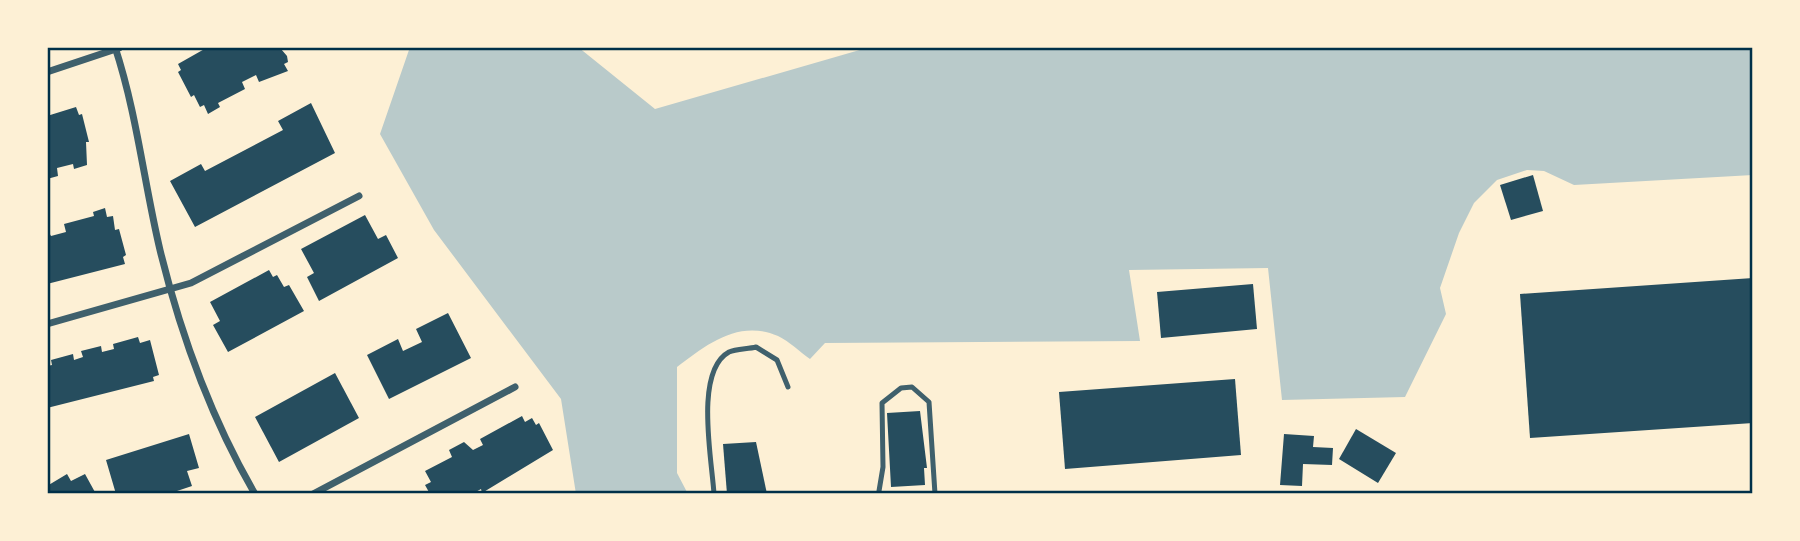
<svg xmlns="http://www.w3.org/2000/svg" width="1800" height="541" font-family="'Work Sans',sans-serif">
<rect width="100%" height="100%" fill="#fdf0d5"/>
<path fill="#b9caca" d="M410,47H578L655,109L870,47H1753V175L1574,185L1544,171L1527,170L1497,180L1474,203L1459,233L1440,288L1446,314L1405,397L1282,400L1268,268L1129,270L1140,341L825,343L810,359C800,352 789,341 778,336C739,319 707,344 677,367V473L688,494H576L561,399L434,230L380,134Z"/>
<g fill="#264d5e">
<path d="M208,47H285L281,49L287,56L288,62L284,64L288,71L259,82L256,75L242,82L245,89L218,103L220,107L208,114L204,105L200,107L194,95L191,97L178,72L181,70L178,64Z"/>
<path d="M311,103L335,153L195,227L170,181L201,164L205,171L283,130L278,121Z"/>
<path d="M76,107L79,115L82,114L89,142H86L87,165L74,169L73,164L57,168L58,176L47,179V116Z"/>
<path d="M1533,175L1543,211L1511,220L1500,185Z"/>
<path d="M105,208L107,217L113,216L115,230L119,229L126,255L123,257L125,264L47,284V229L51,236L66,232L64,224L94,216L93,212Z"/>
<path d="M365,215L378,239L386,235L398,258L319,301L307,277L314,273L301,249Z"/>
<path d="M269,270L273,277L277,275L284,287L289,285L304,311L228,352L213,325L220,321L210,302Z"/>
<path d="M1753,278V423L1530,438L1520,294Z"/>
<path d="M1253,284L1257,329L1161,338L1157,292Z"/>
<path d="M448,313L471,358L389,399L367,355L398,339L403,351L422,342L416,329Z"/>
<path d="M138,337L140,343L150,340L159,375L153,377L154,381L47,408V366L52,365L51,360L73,354L74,360L83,357L81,351L101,346L102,352L114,349L113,344Z"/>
<path d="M335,373L359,418L279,462L255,417Z"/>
<path d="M1235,379L1241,455L1065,469L1059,392Z"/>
<path d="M920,411L927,468H924L925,485L891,487L887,413Z"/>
<path d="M522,416L525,422L532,418L536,425L539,423L553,450L482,493L481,489L472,494H430L425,485L431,482L425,471L452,457L449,450L464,442L473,450L483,445L480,439Z"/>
<path d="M1356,429L1396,453L1378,483L1339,459Z"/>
<path d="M189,434L199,468L187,471L192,486L168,494H116L106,460Z"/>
<path d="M1284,434L1314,436L1313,447L1333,448L1332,465L1303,464L1302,486L1280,485Z"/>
<path d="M756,442L767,494H727L723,444Z"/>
<path d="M67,474L71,481L85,474L96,494H47V486Z"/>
</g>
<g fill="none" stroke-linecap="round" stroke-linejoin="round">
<g stroke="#3f606c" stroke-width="5">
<path d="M879,491L883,467L882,403L901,388L912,387L929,402L935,494"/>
<path d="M714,494C712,460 694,371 729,352C736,349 748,349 756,347L777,360L788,387"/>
</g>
<g stroke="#3f606c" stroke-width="7">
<path d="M115,47C137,114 144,183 160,250C181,336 211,418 255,494"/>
<path d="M47,72L119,48"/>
<path d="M47,324L191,283L359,196"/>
<path d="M313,494L515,387"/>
</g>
</g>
<rect width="1800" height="541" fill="none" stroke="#fdf0d5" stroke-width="98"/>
<rect x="49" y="49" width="1702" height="443" fill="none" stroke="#003049" stroke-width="2.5"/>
</svg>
